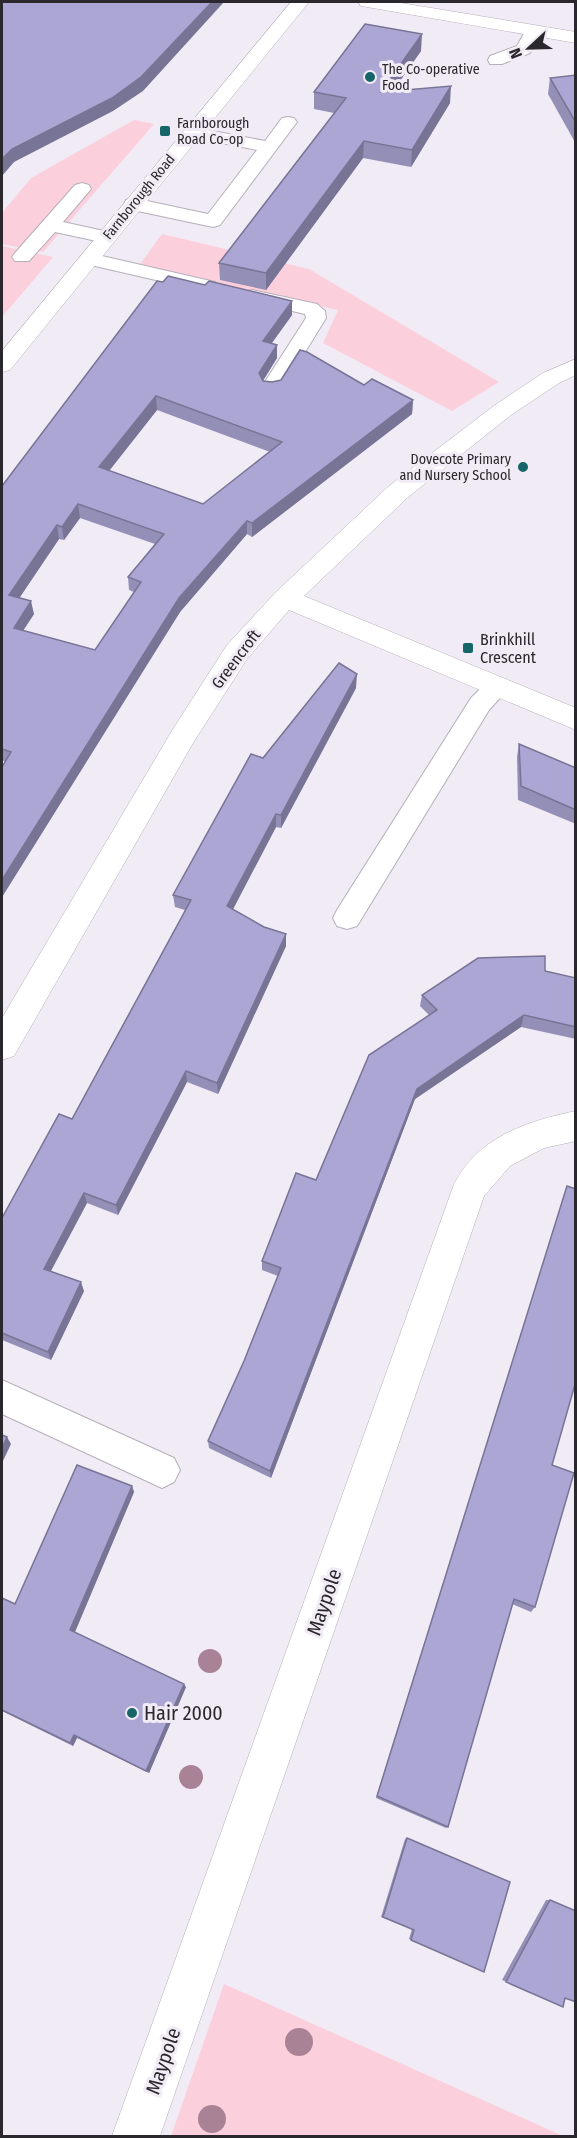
<svg xmlns="http://www.w3.org/2000/svg" width="577" height="2138" font-family="'Fira Sans Condensed',sans-serif">
<rect width="100%" height="100%" fill="#f1ebf5"/>
<g fill="#fccfdd">
<path d="M134,120L154,124L43,252L2,244V213L31,178Z"/>
<path d="M162,234L309,269L499,382L452,411L323,343L338,310L138,267Z"/>
<path d="M2,246L53,257L2,317Z"/>
<path d="M224,1984L563,2136H171Z"/>
</g>
<g fill="none" stroke-linecap="round" stroke-linejoin="round">
<defs>
<g id="service">
<path d="M533,26L541,31L530,53L502,64H490L488,60L490,56L517,46L527,28Z"/>
<path d="M288,117L294,118L297,122L220,225L213,227L133,210L126,208L124,204L126,200L133,198L208,214L257,150L186,136L183,132L186,128L192,127L265,141L282,118Z"/>
<path d="M82,183L89,185L91,189L63,222L113,233L116,237L113,241L106,243L55,232L29,261H15L12,257L15,253L75,185Z"/>
<path d="M89,253L215,282L218,286L215,290L208,292L82,263L79,259L82,255Z"/>
<path d="M252,290L317,304L325,311L326,318L283,388L279,393L272,394L265,393L261,388L306,318L305,314L245,300L242,296L245,292Z"/>
<path d="M497,678L506,681L510,687L489,710L357,926L347,929L337,926L333,918L337,910L471,698L488,681Z"/>
<path d="M2,1380L174,1458L180,1470L174,1482L162,1488L2,1414Z"/>
</g>
<g id="minor">
<path d="M358,2H395L576,32V43L367,7L361,6Z"/>
<path d="M576,359V375L559,383L511,415L407,498L304,596L576,708V730L289,610L247,659L193,743L14,1056L2,1060V1018L173,729L227,645L276,592L389,486L495,405L543,373Z"/>
<path d="M576,1111V1141L544,1148L510,1166L484,1196L160,2136H112L453,1187C475,1138 527,1121 576,1111Z"/>
</g>
<path id="tertiary" d="M291,2H309L10,370L2,372V351Z"/>
</defs>
<use href="#service" stroke="#b5afb9" stroke-width="2"/>
<use href="#minor" stroke="#b5afb9" stroke-width="1"/>
<use href="#tertiary" stroke="#b5afb9" stroke-width="1"/>
<use href="#service" fill="#fff" fill-rule="evenodd"/>
<use href="#minor" fill="#fff" fill-rule="evenodd"/>
<use href="#tertiary" fill="#fff" fill-rule="evenodd"/>
</g>
<g fill="#a98295">
<circle cx="210" cy="1661" r="12"/>
<circle cx="191" cy="1777" r="12"/>
<circle cx="299" cy="2042" r="14"/>
<circle cx="212" cy="2119" r="14"/>
</g>
<g fill="#948fb7" fill-rule="evenodd">
<path d="M421,51L393,91L450,103L411,167L363,158L266,290L220,280L219,263L334,113L314,109V92Z"/>
<path d="M576,75V144L548,94L550,78Z"/>
<path d="M292,315L272,343L277,345V358L263,381L272,382L364,385L413,400L412,414L252,537L247,534L180,612L2,897V767L5,762L2,760V486ZM157,410L270,452L203,504L109,471ZM80,518L155,544L128,577L129,590L134,592L95,650L23,631L34,614L19,598L59,539L64,540Z"/>
<path d="M356,688L281,828L276,827L232,910L264,927L286,934V946L218,1094L187,1082L118,1215L87,1203L51,1271L84,1291L51,1360L2,1340V1218L72,1119L185,910L175,907L173,895L263,758Z"/>
<path d="M519,744L576,768V824L518,800L517,757Z"/>
<path d="M545,971L576,978V1039L521,1027L415,1099L271,1478L209,1448L208,1441L244,1361L278,1276L262,1270V1261L316,1180L429,1015L420,1006L422,995Z"/>
<path d="M567,1186L552,1465L535,1607L531,1612L512,1604L448,1827L446,1828L376,1798Z"/>
<path d="M132,1486L134,1492L75,1632L186,1687L149,1773L77,1738L73,1746L2,1711V1598L15,1604Z"/>
<path d="M407,1838L484,1972L409,1939L412,1929L381,1917L405,1839Z"/>
<path d="M546,1900H550L565,1998L563,2007L502,1980Z"/>
</g>
<g fill="#787495">
<path d="M212,2H224L143,91L113,111L14,162L2,176V159L12,149Z"/>
<path d="M422,34L421,51L380,109L381,92Z"/>
<path d="M451,86L450,103L411,167L412,150Z"/>
<path d="M364,141L363,158L266,290V273Z"/>
<path d="M292,301V315L263,355V341Z"/>
<path d="M277,345V358L259,387V373Z"/>
<path d="M156,396L157,410L101,481L99,467Z"/>
<path d="M413,400L412,414L252,537V523Z"/>
<path d="M78,504L80,518L64,540L62,527Z"/>
<path d="M247,521V534L180,612L2,897V880L179,598Z"/>
<path d="M57,525L59,539L12,609L9,595Z"/>
<path d="M31,601L34,614L16,641L14,628Z"/>
<path d="M357,674L356,688L281,828V815Z"/>
<path d="M276,814V827L228,919L227,906Z"/>
<path d="M286,934V946L218,1094L217,1083Z"/>
<path d="M524,1015L521,1027L415,1099L271,1478L270,1471L417,1089Z"/>
<path d="M186,1071L187,1082L118,1215L116,1205Z"/>
<path d="M84,1193L87,1203L47,1278L44,1269Z"/>
<path d="M81,1282L84,1291L51,1360L48,1352Z"/>
<path d="M7,1437L11,1444L2,1463V1448Z"/>
<path d="M132,1486L134,1492L74,1634L70,1630Z"/>
<path d="M184,1684L186,1687L149,1773L146,1771Z"/>
<path d="M74,1735L77,1738L73,1746L70,1743Z"/>
</g>
<g fill="#aca6d5" stroke="#787495" stroke-width="1.5" fill-rule="evenodd">
<path d="M2,2H212L141,77L112,98L12,149L2,159Z"/>
<path d="M365,24L422,34L381,92L451,86L412,150L364,141L266,273L219,263L346,98L314,92Z"/>
<path d="M576,75V123L550,78Z"/>
<path d="M168,276L205,285L209,281L292,301L263,341L277,345L259,373L263,381L272,382L281,380L300,350L307,352L364,385L372,379L413,400L252,523L247,521L179,598L2,880V767L11,752L2,749V486L157,281L163,282ZM156,396L282,442L203,504L99,467ZM78,504L164,534L128,577L141,582L95,650L14,628L31,601L9,595L57,525L62,527Z"/>
<path d="M339,663L357,674L281,815L276,814L227,906L264,927L286,934L217,1083L186,1071L116,1205L84,1193L44,1269L81,1282L48,1352L2,1333V1218L59,1114L72,1119L191,900L173,895L251,754L263,758Z"/>
<path d="M519,744L576,768V810L521,786Z"/>
<path d="M545,956V971L576,978V1027L524,1015L417,1089L270,1471L208,1441L244,1361L281,1268L262,1261L296,1173L316,1180L369,1055L437,1010L422,995L478,958Z"/>
<path d="M567,1186L576,1189V1381L552,1465L574,1473L535,1607L514,1599L448,1827L377,1796Z"/>
<path d="M2,1435L7,1437L2,1448Z"/>
<path d="M77,1465L132,1486L70,1630L184,1684L146,1771L74,1735L70,1743L2,1710V1598L15,1604Z"/>
<path d="M407,1838L510,1882L484,1972L411,1940L414,1930L383,1917Z"/>
<path d="M550,1900L576,1911V2002L565,1998L563,2007L506,1982Z"/>
</g>
<g fill="#166569" stroke="#f1ebf5" stroke-width="2">
<circle cx="370" cy="77" r="6"/>
<rect x="159" y="125" width="12" height="12" rx="3"/>
<circle cx="523" cy="467" r="6"/>
<rect x="462" y="642" width="12" height="12" rx="3"/>
<circle cx="132" cy="1713" r="6"/>
</g>
<g text-anchor="middle" dominant-baseline="central" stroke-width="6" stroke-linejoin="round" paint-order="stroke">
<g font-size="14" fill="#2a282c" stroke="#f1ebf5" text-anchor="start">
<text x="382" y="69">The Co-operative<tspan x="382" dy="16">Food</tspan></text>
<text x="177" y="123">Farnborough<tspan x="177" dy="16">Road Co-op</tspan></text>
<text x="511" y="459" text-anchor="end">Dovecote Primary<tspan x="511" dy="16">and Nursery School</tspan></text>
</g>
<g font-size="14" fill="#2a282c" stroke="#f1ebf5">
<text transform="translate(139 197) rotate(-51)">Farnborough Road</text>
</g>
<g font-size="16" fill="#2a282c" stroke="#f1ebf5" text-anchor="start">
<text x="480" y="639">Brinkhill<tspan x="480" dy="18">Crescent</tspan></text>
</g>
<g font-size="16" fill="#2a282c" stroke="#f1ebf5">
<text transform="translate(236 659) rotate(-53)">Greencroft</text>
</g>
<g font-size="20" fill="#2a282c" stroke="#f1ebf5">
<text transform="translate(324 1602) rotate(-71)">Maypole</text>
<text transform="translate(163 2061) rotate(-71)">Maypole</text>
</g>
<g font-size="20" fill="#2a282c" stroke="#f1ebf5" text-anchor="start">
<text x="144" y="1713">Hair 2000</text>
</g>
</g>
<rect width="577" height="2138" fill="none" stroke="#2a282c" stroke-width="6"/>
<g transform="translate(529 48) rotate(248)" stroke="#f1ebf5" stroke-width="4.5" paint-order="stroke">
<path d="M0-4.5L10 22L0 15L-10 22Z" fill="#2a282c"/>
<text y="-9" font-size="16" font-weight="bold" text-anchor="middle" fill="#2a282c">N</text>
</g>
</svg>
